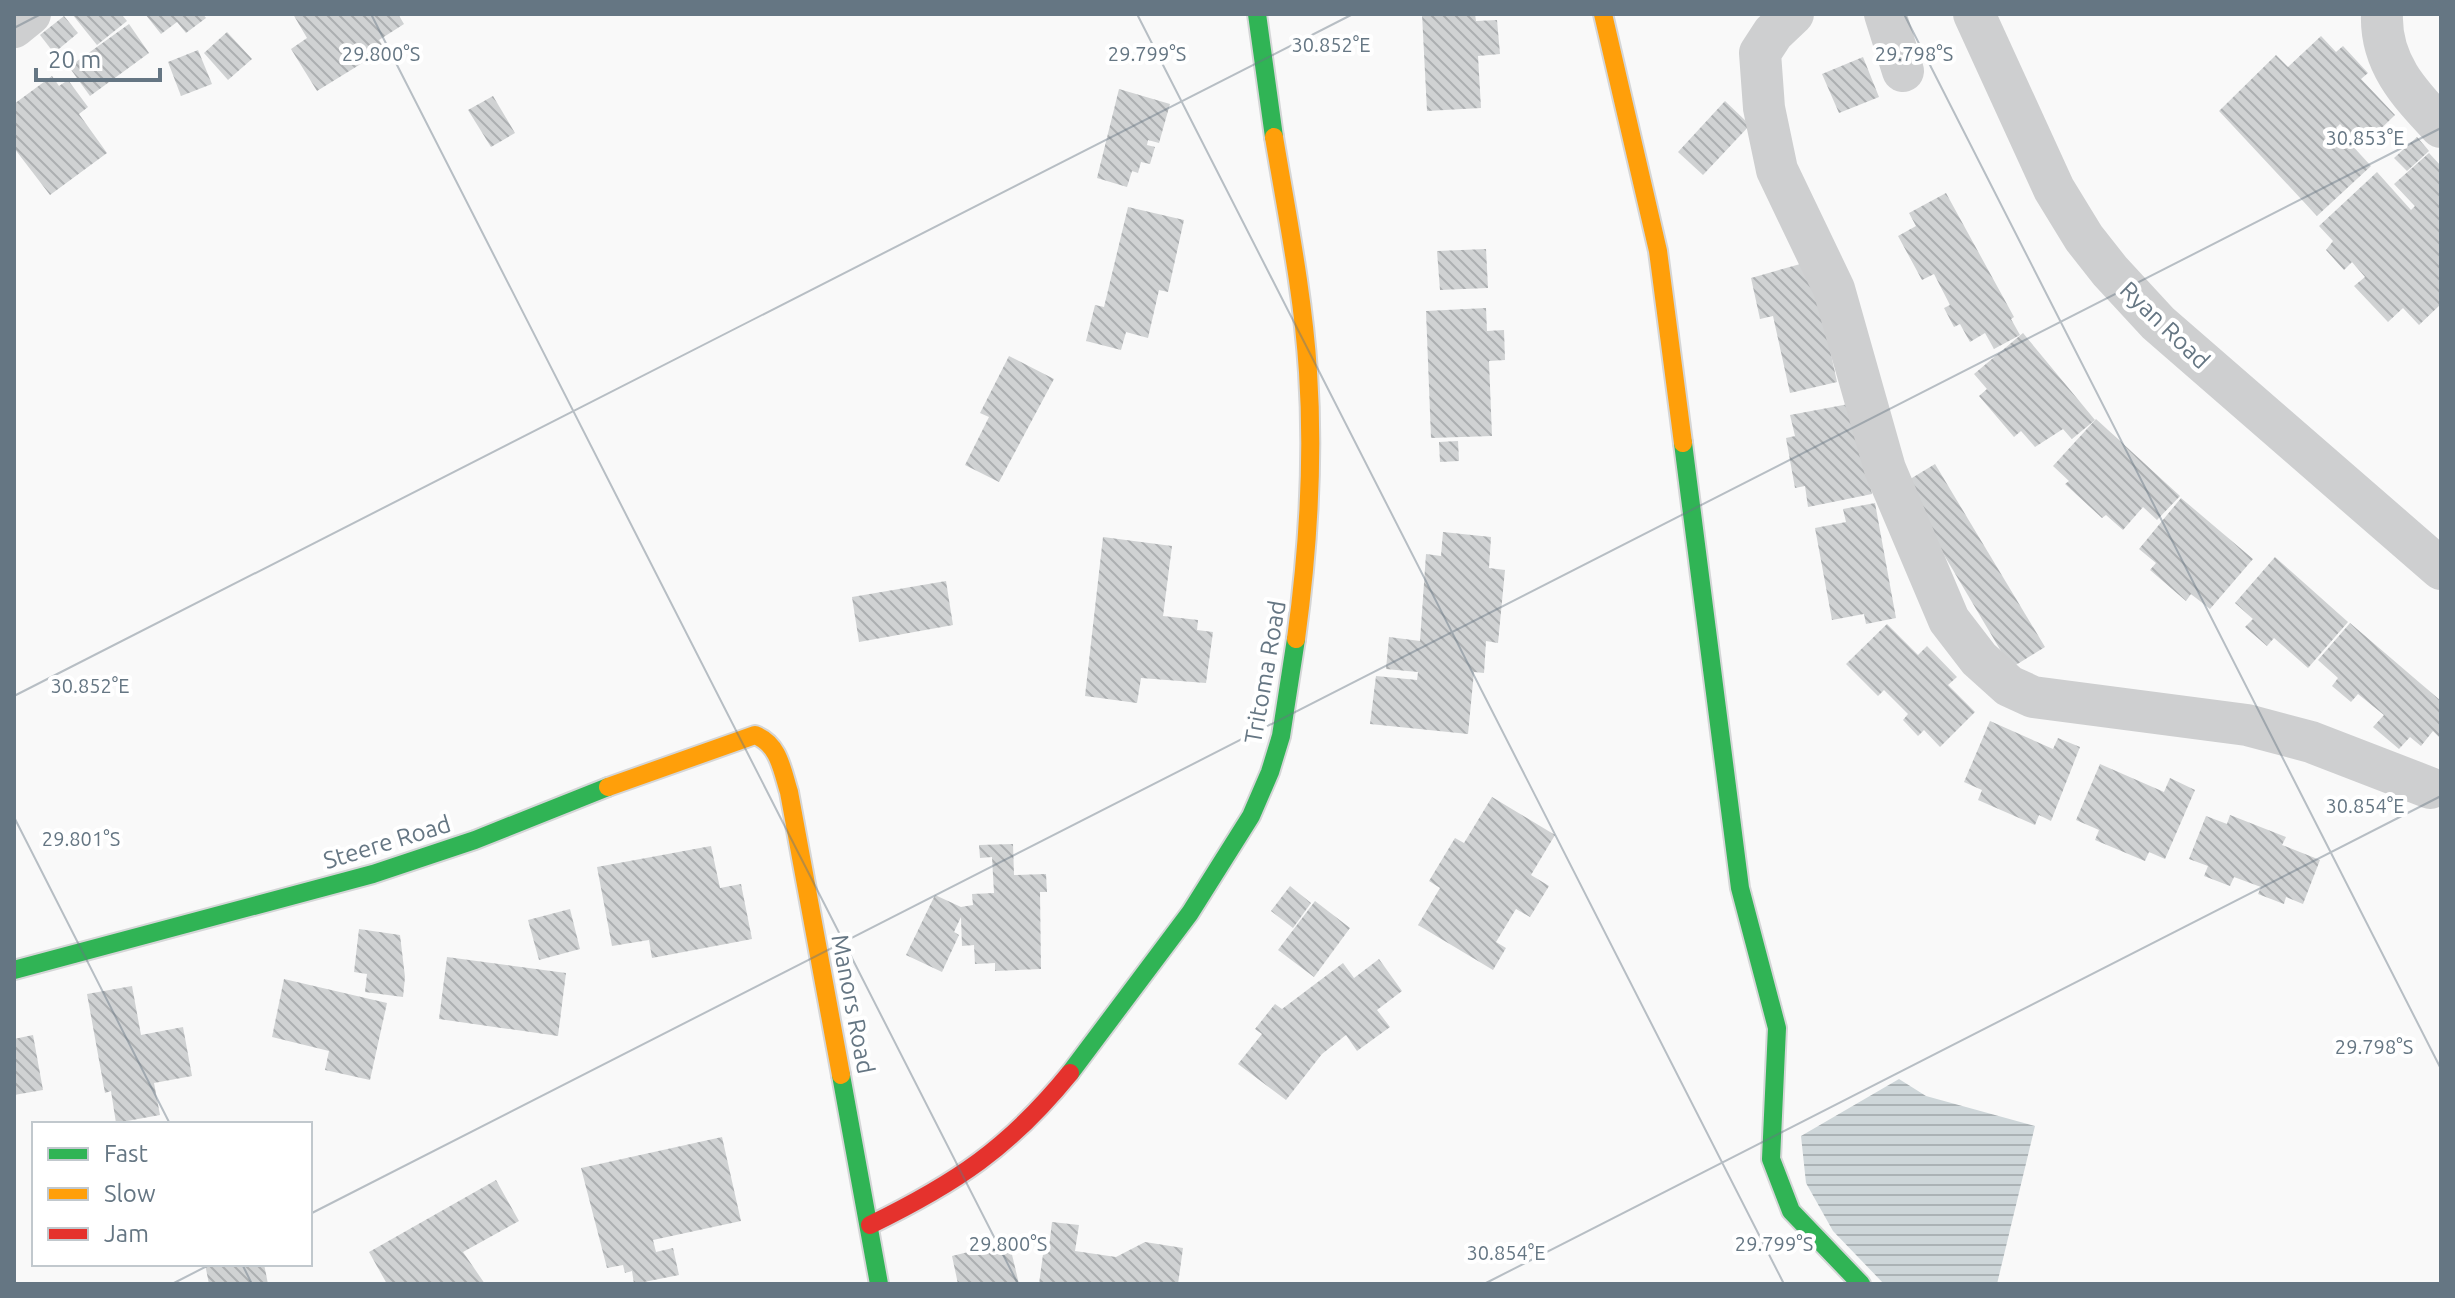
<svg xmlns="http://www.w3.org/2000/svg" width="2455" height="1298" font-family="Ubuntu,sans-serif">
<defs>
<pattern id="water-rules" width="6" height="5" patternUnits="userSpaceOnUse" patternTransform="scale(2)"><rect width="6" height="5" fill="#ced6d9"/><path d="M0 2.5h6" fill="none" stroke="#abb2b5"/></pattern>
<pattern id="building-back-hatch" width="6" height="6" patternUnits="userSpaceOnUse" patternTransform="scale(2)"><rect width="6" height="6" fill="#d0d2d3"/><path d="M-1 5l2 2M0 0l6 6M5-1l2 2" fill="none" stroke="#acafb1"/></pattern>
</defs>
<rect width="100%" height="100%" fill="#f9f9f9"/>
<path fill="url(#water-rules)" d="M1899,1079L1926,1096L2035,1126L1997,1284H1884L1833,1231L1806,1183L1801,1136Z"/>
<g fill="url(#building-back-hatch)">
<path d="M72,14H121L127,21L97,45Z"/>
<path d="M145,14H203L206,18L186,33L177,22L161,34Z"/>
<path d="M293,14H398L404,24L379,40L385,49L317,91L291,49L307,38Z"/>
<path d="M1422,14H1475L1476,21L1497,20L1500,54L1478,56L1481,108L1427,111Z"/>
<path d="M64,16L78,33L54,53L40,35Z"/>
<path d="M129,24L149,53L90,96L69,67Z"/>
<path d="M227,32L252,59L228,80L204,53Z"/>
<path d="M2321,36L2336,52L2343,46L2368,73L2361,79L2395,115L2362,147L2340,124L2336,128L2371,166L2317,216L2219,111L2276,55L2288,67Z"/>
<path d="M198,50L212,84L181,96L168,62Z"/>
<path d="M1863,57L1879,97L1839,113L1822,74Z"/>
<path d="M52,76L59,86L68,80L88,107L79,114L107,153L50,195L14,148V104Z"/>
<path d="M1119,89L1170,104L1159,143L1148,140L1147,145L1155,147L1150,164L1141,162L1138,173L1132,171L1127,187L1097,178Z"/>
<path d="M493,96L515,133L491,147L468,110Z"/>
<path d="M1725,101L1750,125L1703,175L1678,152Z"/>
<path d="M2417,137L2429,151L2407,171L2394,158Z"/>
<path d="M2429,153L2441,166V304L2419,325L2403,308L2388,322L2354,286L2365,277L2352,262L2344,270L2326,250L2333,241L2319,226L2377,172L2411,210L2415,206L2394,184Z"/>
<path d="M1946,193L2014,317L2011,319L2020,335L1994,349L1985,333L1970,342L1960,324L1954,327L1944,308L1950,305L1934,274L1922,280L1898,236L1916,226L1909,213Z"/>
<path d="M1128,207L1184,220L1168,292L1159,290L1148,338L1126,332L1121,350L1086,341L1095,305L1104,307Z"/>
<path d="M1486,249L1488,288L1440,290L1437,251Z"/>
<path d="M1811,261L1837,382L1790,393L1773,316L1760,319L1751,278Z"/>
<path d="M1486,308L1487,331L1504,330L1505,360L1489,361L1492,436L1431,438L1426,311Z"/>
<path d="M2023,333L2095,420L2072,439L2063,429L2035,447L2021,431L2014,437L1979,396L1987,389L1974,374Z"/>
<path d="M1009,356L1054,379L999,482L965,465L989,417L980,413Z"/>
<path d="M1854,403L1872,494L1808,507L1805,486L1795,488L1786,438L1795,436L1790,415Z"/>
<path d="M2096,419L2180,496L2157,520L2143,507L2123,530L2106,515L2102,518L2065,484L2069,481L2053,466Z"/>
<path d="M1458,441L1459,461L1440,462L1439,442Z"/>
<path d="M1935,464L2045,647L2011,668L1902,484Z"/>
<path d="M2181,498L2253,559L2210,609L2191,594L2186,601L2150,570L2156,563L2139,549Z"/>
<path d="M1875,503L1896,618L1866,624L1864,614L1832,620L1815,528L1846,522L1843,509Z"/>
<path d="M1443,532L1491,537L1489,568L1505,570L1498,643L1486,641L1484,673L1474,672L1468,734L1370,724L1376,676L1417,680L1418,672L1386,669L1389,637L1420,641L1426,554L1441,556Z"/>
<path d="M1103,537L1172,546L1163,616L1198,620L1197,630L1213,632L1206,683L1141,678L1137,703L1085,696Z"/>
<path d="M2275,557L2348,622L2308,668L2274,638L2267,646L2245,627L2253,619L2235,603Z"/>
<path d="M946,581L953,625L859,642L852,597Z"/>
<path d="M2350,623L2441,701V739L2433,731L2421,746L2410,737L2399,749L2373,727L2384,715L2358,694L2351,702L2332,686L2338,678L2318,660Z"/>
<path d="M1887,624L1918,655L1927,646L1957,677L1948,685L1975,712L1940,747L1924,730L1918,736L1903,720L1908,714L1884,690L1878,696L1846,664Z"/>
<path d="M1990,721L2053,749L2058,738L2080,747L2051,821L2039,815L2035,825L1978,800L1982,790L1964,782Z"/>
<path d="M2100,764L2164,792L2170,778L2195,790L2165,859L2149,852L2145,861L2095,840L2099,830L2076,820Z"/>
<path d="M1492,797L1555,835L1531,875L1549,886L1530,917L1516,909L1496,942L1506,948L1493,970L1418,925L1440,888L1429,881L1455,838L1464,843Z"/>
<path d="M2230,815L2286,837L2282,845L2320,860L2303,904L2286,897L2284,904L2258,894L2261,887L2234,877L2230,886L2204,876L2208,866L2189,859L2206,816L2227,824Z"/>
<path d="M1013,844L1014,875L1046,874L1047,892H1040L1041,969L995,971V963L975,964L974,945L962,946L961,917L954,932L959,935L942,972L906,955L935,895L961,907L973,905L972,894L994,893L992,857L980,858L979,845Z"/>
<path d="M711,846L720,888L741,884L752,939L652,958L649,940L612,946L597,867Z"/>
<path d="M1290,886L1311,903L1293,928L1271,911Z"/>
<path d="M1315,901L1350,928L1314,977L1278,950Z"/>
<path d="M570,909L580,949L539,960L528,920Z"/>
<path d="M359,929L400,935L405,977L403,997L365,992L367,974L354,972Z"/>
<path d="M447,957L566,973L558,1036L439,1019Z"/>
<path d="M1379,959L1402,991L1377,1010L1390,1027L1357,1051L1346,1035L1322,1054L1286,1100L1238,1064L1262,1034L1255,1029L1275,1004L1282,1009L1343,963L1354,978Z"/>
<path d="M284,979L387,1003L370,1080L325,1070L329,1051L272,1037Z"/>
<path d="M132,986L141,1035L183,1027L192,1076L154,1083L160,1115L116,1123L111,1091L105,1093L87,994Z"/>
<path d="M33,1035L43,1090L14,1095V1039Z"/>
<path d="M722,1137L741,1221L653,1240L656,1252L673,1248L679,1275L634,1284L632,1271L625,1273L623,1265L607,1268L581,1168Z"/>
<path d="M496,1180L519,1221L463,1252L485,1284H387L369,1252Z"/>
<path d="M1052,1222L1079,1225L1075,1251L1116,1257L1145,1242L1183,1248L1178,1284H1039L1044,1247L1049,1248Z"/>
<path d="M1009,1242L1019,1284H958L952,1256Z"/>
<path d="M205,1264H264L268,1284H209Z"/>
</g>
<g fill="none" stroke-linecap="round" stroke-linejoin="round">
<defs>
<g id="fast">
<path d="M1257,14L1274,137"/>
<path d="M1683,443L1740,888L1777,1028L1771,1159L1791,1211L1861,1284"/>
<path d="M14,970L373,874L475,840L608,787"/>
<path d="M1070,1073L1190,913L1251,816L1270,772L1281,736L1296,639"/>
<path d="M841,1075L879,1284"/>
</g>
<g id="slow">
<path d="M1603,14L1658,251L1683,443"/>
<path d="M1274,137C1287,215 1303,293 1308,372C1314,462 1308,551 1296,639"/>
<path d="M608,787L755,735C779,744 782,770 789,792L841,1075"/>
</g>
<path id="jam" d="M870,1225C956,1183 1009,1148 1070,1073"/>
</defs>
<use href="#fast" stroke="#d5d6d7" stroke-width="22"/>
<use href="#slow" stroke="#d5d6d7" stroke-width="22"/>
<use href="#jam" stroke="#d5d6d7" stroke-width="22"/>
<g stroke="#cecfd0" stroke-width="42">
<path d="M1793,14L1773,33L1760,53L1764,108L1777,170L1834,289L1885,469L1949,620L1979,659L2009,686L2033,697L2247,725L2311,742L2430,788"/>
<path d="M1885,14L1903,71"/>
<path d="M1974,14L2054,189L2084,238L2110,271L2158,323L2441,569"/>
<path d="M2382,14C2380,63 2410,94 2441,127"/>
<path d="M14,27L30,14"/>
</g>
<use href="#fast" stroke="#30b455" stroke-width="18"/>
<use href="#slow" stroke="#ff9f0a" stroke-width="18"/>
<use href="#jam" stroke="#e5322d" stroke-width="18"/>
</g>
<path fill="none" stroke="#657683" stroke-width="2" stroke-opacity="0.45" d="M371,14L1018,1284M1137,14L1784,1284M1904,14L2441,1069M14,28L41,14M14,696L1353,14M14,817L170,1124M310,1214L2441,128M242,1264L252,1284M172,1284L211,1264M1484,1284L2441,796"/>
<g text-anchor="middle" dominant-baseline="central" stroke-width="8" stroke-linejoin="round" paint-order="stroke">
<g font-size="24" fill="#657683" stroke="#fff">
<text transform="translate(2165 325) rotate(44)">Ryan Road</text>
<text transform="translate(1265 672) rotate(-80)">Tritoma Road</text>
<text transform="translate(387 842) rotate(-17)">Steere Road</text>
<text transform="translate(853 1004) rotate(79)">Manors Road</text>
</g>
</g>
<g font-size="20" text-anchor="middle" fill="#657683" stroke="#fff" stroke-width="8" stroke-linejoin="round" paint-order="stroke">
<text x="1331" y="52">30.852°E</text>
<text x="381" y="61">29.800°S</text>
<text x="1147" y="61">29.799°S</text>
<text x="1914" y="61">29.798°S</text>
<text x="2365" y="145">30.853°E</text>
<text x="90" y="693">30.852°E</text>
<text x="2365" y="813">30.854°E</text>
<text x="81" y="846">29.801°S</text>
<text x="2374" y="1054">29.798°S</text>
<text x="1008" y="1251">29.800°S</text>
<text x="1774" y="1251">29.799°S</text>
<text x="1506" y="1260">30.854°E</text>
</g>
<rect width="2455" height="1298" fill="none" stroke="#657683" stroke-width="32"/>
<rect x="32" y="1122" width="280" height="144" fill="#ffffff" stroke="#c1c8cd" stroke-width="2"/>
<rect x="48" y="1148" width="40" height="12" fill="#30b455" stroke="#c1c8cd" stroke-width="2"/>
<text x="104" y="1162" font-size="24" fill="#657683">Fast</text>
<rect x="48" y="1188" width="40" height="12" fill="#ff9f0a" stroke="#c1c8cd" stroke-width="2"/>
<text x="104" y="1202" font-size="24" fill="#657683">Slow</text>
<rect x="48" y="1228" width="40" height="12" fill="#e5322d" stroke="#c1c8cd" stroke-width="2"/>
<text x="104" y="1242" font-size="24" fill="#657683">Jam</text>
<path d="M36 68v12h124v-12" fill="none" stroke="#657683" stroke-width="4"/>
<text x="48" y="68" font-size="24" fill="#657683" stroke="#ffffff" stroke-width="6" paint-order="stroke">20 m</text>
</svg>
